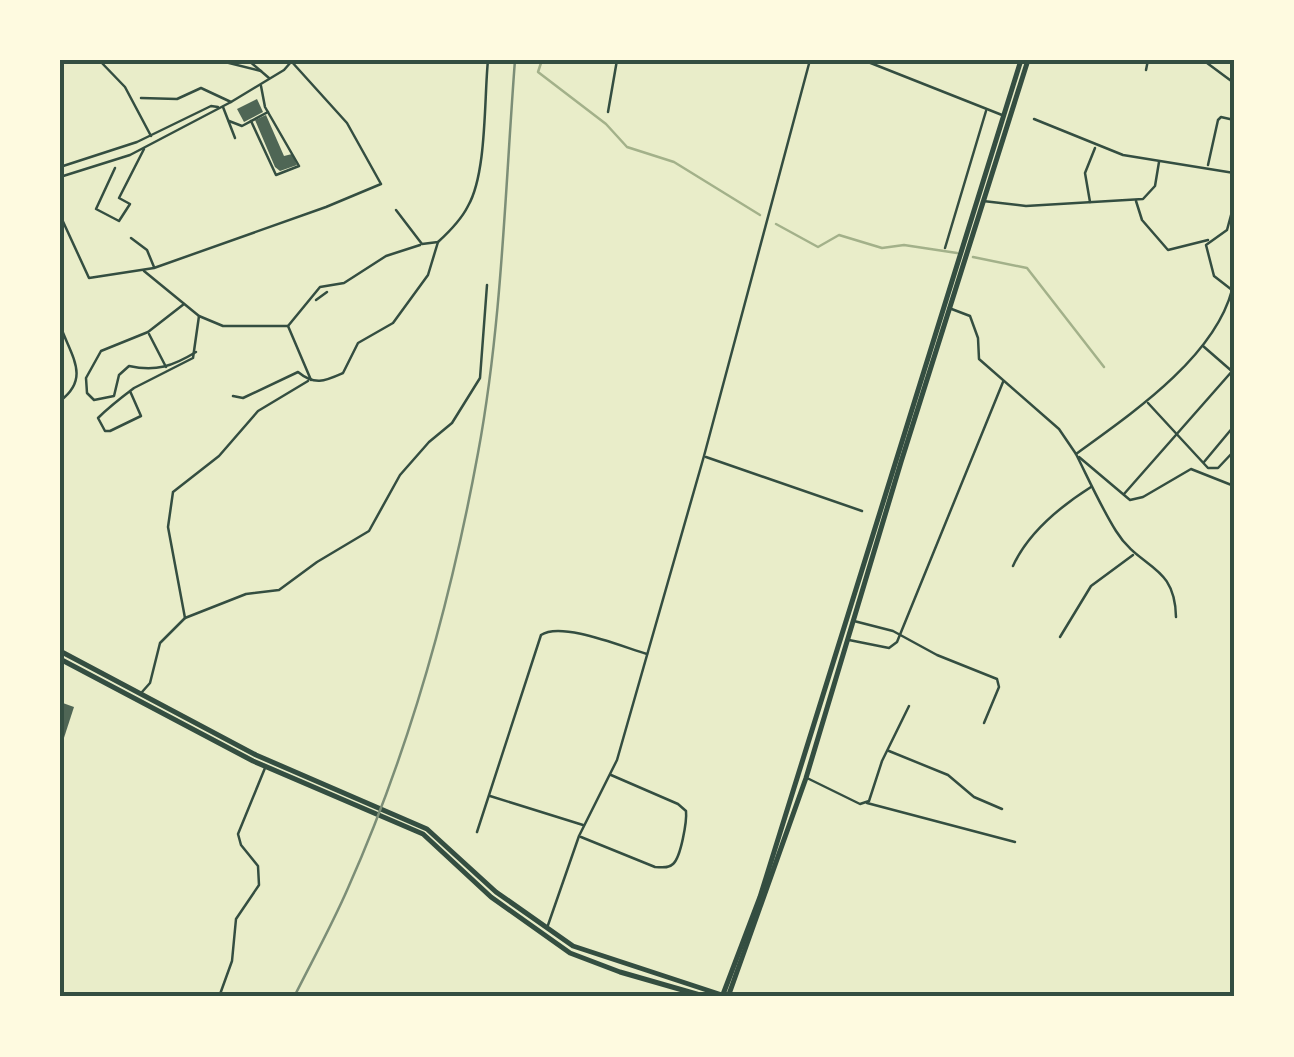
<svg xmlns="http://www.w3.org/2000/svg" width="1294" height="1057" font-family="Quicksand,sans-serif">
<rect width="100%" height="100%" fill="#e9edc9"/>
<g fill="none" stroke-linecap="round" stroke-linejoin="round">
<g stroke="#a3b18a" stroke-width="2.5">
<path d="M542,60L538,72L606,124L627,147L674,162L760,215"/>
<path d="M776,224L818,247L839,235L882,248L904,245L957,253"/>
<path d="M973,257L1027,268L1104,367"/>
</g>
</g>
<g fill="#4f6655">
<path d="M257,99L263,112L244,122L237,109Z"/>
<path d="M266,115L284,156L292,154L297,165L280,171L275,167L255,120Z"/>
<path d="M60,702L74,707L61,747L60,746Z"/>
</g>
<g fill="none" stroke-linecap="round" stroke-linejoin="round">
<g stroke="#344e41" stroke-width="2.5">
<path d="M99,60L125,87L151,136"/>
<path d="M217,60L261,71"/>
<path d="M248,60L269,78"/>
<path d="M863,60L1002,115"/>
<path d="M1203,60L1234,83"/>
<path d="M1146,70L1148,60"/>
<path d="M141,98L177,99L201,88L231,102L284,70L291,62"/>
<path d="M223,107L235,138"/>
<path d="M608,112L617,60"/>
<path d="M1034,119L1123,155L1234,173"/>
<path d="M229,121L242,126L268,112"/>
<path d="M251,121L276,175L299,166L265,107L261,86"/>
<path d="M1208,165L1218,120L1221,117L1234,120"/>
<path d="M60,167L137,142L211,106L218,107"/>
<path d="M115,168L96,209L119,221L130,204L119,198L144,149"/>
<path d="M60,177L130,155L231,102"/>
<path d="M983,201L1026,206L1143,199L1155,186L1159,162"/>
<path d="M1136,201L1142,220L1168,250L1208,240"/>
<path d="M1090,202L1085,173L1095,148"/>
<path d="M396,210L422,244L438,242C449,232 461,220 468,206C487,173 484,99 488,60"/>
<path d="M60,215L89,278L154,268L326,207L381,184L347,123L291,61"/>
<path d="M131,238L147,250L154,267"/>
<path d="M945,248L986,111"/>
<path d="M144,271L199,316L223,326H288L311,380"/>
<path d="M316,300L327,292"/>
<path d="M184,304L148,332L101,351L86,378L87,393L94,400L114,396L119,375L129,366C156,372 173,366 196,352"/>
<path d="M949,308L970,316L978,338L979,359L1059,429L1076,454C1131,414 1214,358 1232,290L1214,276L1206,245L1227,230L1234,204"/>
<path d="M60,325C71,356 91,378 60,401"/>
<path d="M288,326L320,287L344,283L386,256L420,245"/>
<path d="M149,334L166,367"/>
<path d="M1203,346L1234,373"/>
<path d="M130,391L141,416L110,431H105L98,418C109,407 122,397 134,388L193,358L199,316"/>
<path d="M233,396L243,398L298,372C315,386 325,381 343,373L358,343L393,323L428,275L438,242"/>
<path d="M1148,403L1208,468H1218L1234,451"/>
<path d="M1076,454C1089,480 1101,507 1116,531C1140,570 1175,563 1176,617"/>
<path d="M706,457L862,511"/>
<path d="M1079,457L1130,500L1143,497L1191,469L1234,486"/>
<path d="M1204,462L1234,426"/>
<path d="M1124,494L1234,369"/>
<path d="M1013,566C1028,533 1061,506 1091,487"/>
<path d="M185,618L246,594L279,590L317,562L369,531L400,475L429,442L452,423L480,378L487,285"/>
<path d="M854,621L893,631L937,655L997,679L999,687L984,723"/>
<path d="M1060,637L1091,586L1133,555"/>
<path d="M849,640L889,648L897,642L1003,382"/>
<path d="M142,692L150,683L160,643L185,618L168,527L173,492L219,456L258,411L308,381"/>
<path d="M889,751L948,775L974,797L1002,809"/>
<path d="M807,778L860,804L869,801L882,761L909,706"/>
<path d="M490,796L583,825"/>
<path d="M867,803L1015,842"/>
<path d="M477,832L541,635C561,621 623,647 647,654"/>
<path d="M581,837L655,867C661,867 668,869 673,864C681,857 687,821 686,811L678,804L611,775"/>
<path d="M547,928L579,836L617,760L704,456L810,60"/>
<path d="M219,997L232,961L236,919L259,885L258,866L241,845L238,834L265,768"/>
</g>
<g stroke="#344e41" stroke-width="5">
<path d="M60,651L256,755L427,829L496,892L573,946L725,996"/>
<path d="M60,659L253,761L423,834L491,897L570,953L620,972L707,997"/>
<path d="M722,997L760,897L1021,60"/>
<path d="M728,997L806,778L901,462L1028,60"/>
</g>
<path stroke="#7c8e77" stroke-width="2.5" d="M294,997C312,961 332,925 348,888C409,751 451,600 478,453C502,324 505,190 515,60"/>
</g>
<rect width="1294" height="1057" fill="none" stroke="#fefae0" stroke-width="125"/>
<rect x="62" y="62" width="1170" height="932" fill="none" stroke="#344e41" stroke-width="4"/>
</svg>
